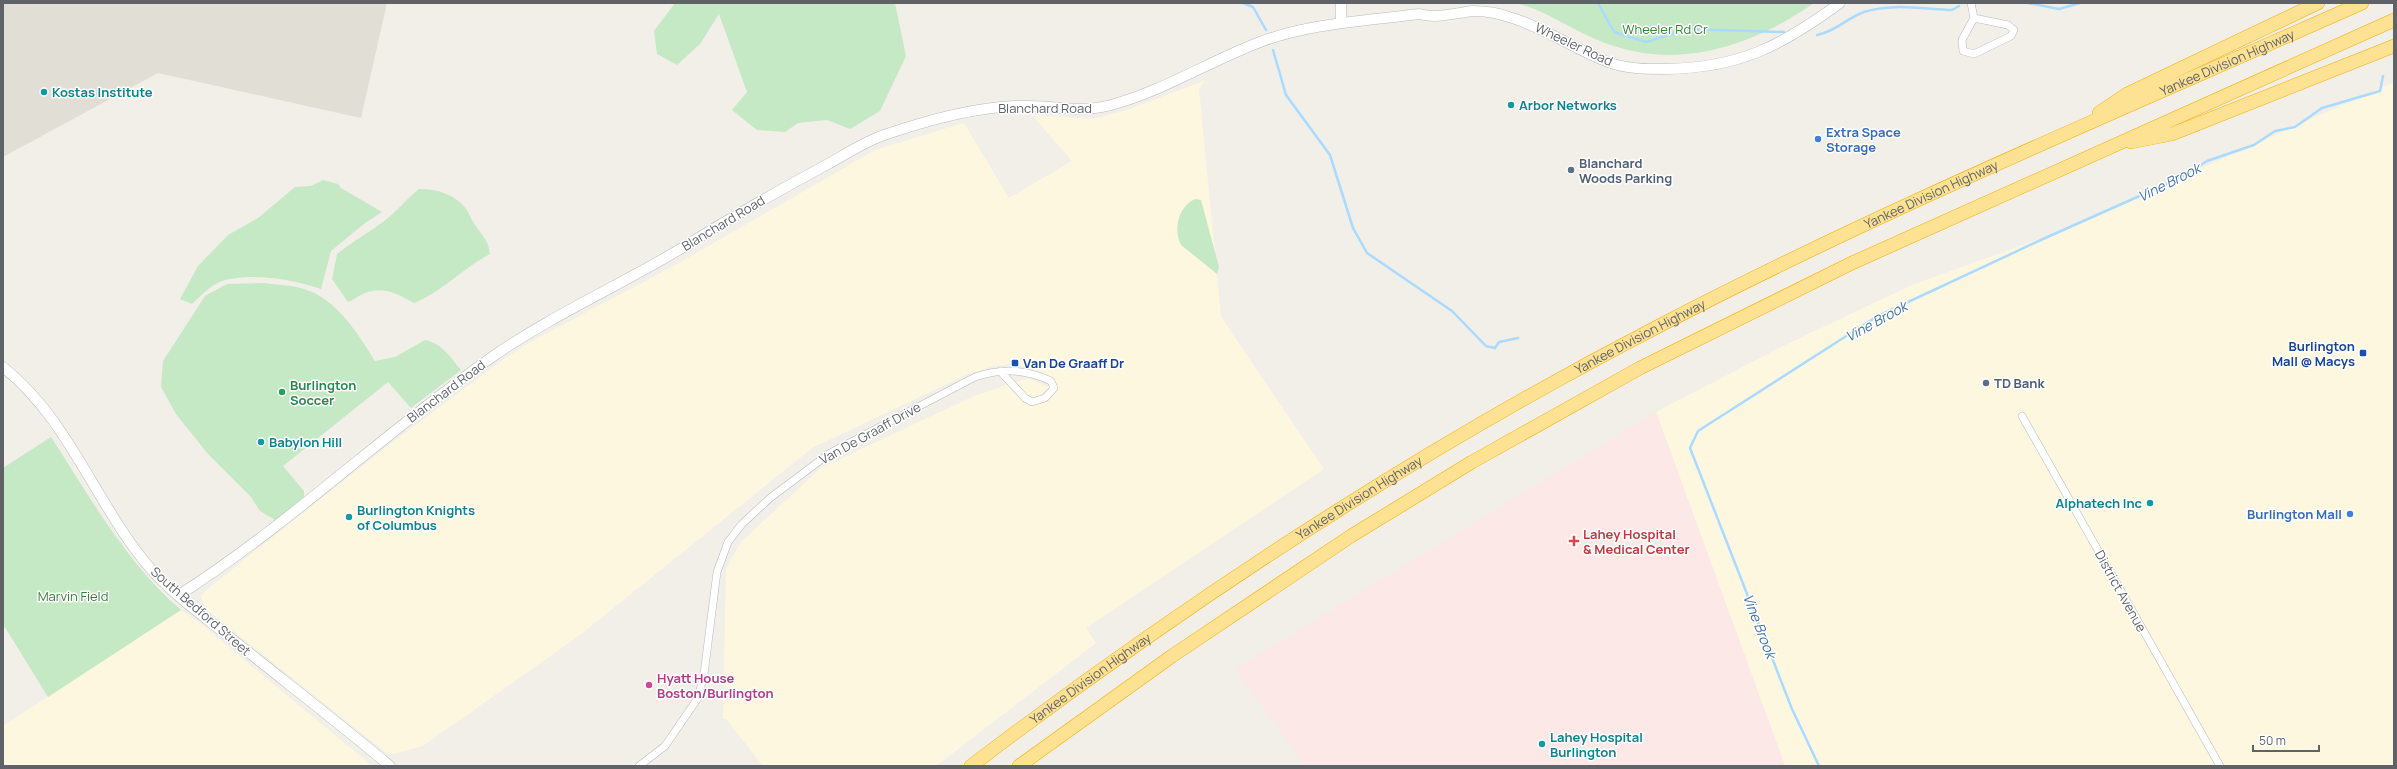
<svg xmlns="http://www.w3.org/2000/svg" width="2397" height="769" font-family="Manrope,sans-serif">
<rect width="100%" height="100%" fill="#f1efe8"/>
<g fill="#fef7e0">
<path d="M1206,80L1199,89L1221,317L1324,469L1086,628L1096,643L936,766H763L726,719H723L726,569L741,542L821,468L974,396L1028,378L1047,387L1057,381L1035,368L1010,364L993,366L966,375L812,448L580,635L423,746L389,755L206,609L203,602L201,597L205,591L381,451L501,361L532,341L672,267L875,150L964,123L1009,198L1072,161L1032,115L1094,119L1127,110Z"/>
<path d="M2394,82V766H1785L1656,412L1783,346L1912,285L2056,233Z"/>
<path d="M181,610L201,624L372,766H3V726Z"/>
</g>
<path fill="#e1ded6" d="M3,3H387L361,118L158,73L3,157Z"/>
<path fill="#fce8e6" d="M1656,412L1785,766H1305L1235,669Z"/>
<g fill="#c5e8c5">
<path d="M675,3H895L906,56L880,111L850,129L827,120L798,123L785,132L757,130L732,110L747,92L719,14L700,44L677,65L657,54L654,31Z"/>
<path d="M1516,3H1814C1752,46 1679,71 1605,43C1574,32 1548,11 1516,3Z"/>
<path d="M323,180L338,184L341,188L382,212L365,223L331,251L321,289C292,279 255,273 225,280C213,283 201,295 192,304L180,299L198,266L228,235L258,218L295,187L311,186Z"/>
<path d="M419,189C436,189 455,194 466,209C470,214 471,220 475,225C483,237 488,239 490,254C463,268 442,292 414,303C398,294 383,286 365,293C359,295 354,300 348,302L332,279L337,254C352,242 368,233 383,222C397,212 406,199 419,189Z"/>
<path d="M1195,199L1201,200L1219,267L1217,274L1181,245C1173,229 1178,207 1195,199Z"/>
<path d="M264,283C277,285 292,285 304,289C337,299 358,334 375,361L395,357L425,340C443,344 450,357 461,370L411,408L388,382L283,466L304,491V497L275,520L260,511L251,497L208,454L176,414L161,387L163,361L205,296L227,284Z"/>
<path d="M51,437C90,497 126,563 181,610L48,697L3,624V468Z"/>
</g>
<g fill="none" stroke-linecap="round" stroke-linejoin="round">
<g stroke="#aadaff" stroke-width="2.5">
<path d="M1243,3L1253,7L1266,30"/>
<path d="M1598,3L1614,32L1646,42L1687,29L1784,32"/>
<path d="M2028,3L2059,9L2080,3"/>
<path d="M1817,35C1835,32 1847,18 1864,12C1891,3 1924,9 1952,10L1959,6"/>
<path d="M1273,50L1286,95L1330,155L1353,228L1367,253L1452,311L1486,346L1495,348L1499,342L1518,338"/>
<path d="M1819,766L1792,709L1690,448L1698,431L1876,317L2043,239L2180,178L2207,161L2254,145L2275,131L2295,127L2322,108L2380,91L2383,76"/>
</g>
<defs>
<g id="street">
<path d="M1971,3L1974,18"/>
<path d="M1974,18L2008,25L2014,30L2011,36L1974,54L1963,51L1962,40Z"/>
<path d="M2022,416L2220,766"/>
<path d="M639,766L665,746L698,698L704,674L717,572L728,542L742,524L770,498L830,453L975,377C1002,368 1024,369 1051,381L1054,388L1045,398L1032,402L1025,398L1000,371"/>
</g>
<g id="secondary">
<path d="M1341,23V3"/>
<path d="M3,367C69,419 96,505 150,568C175,597 208,619 237,643C288,684 340,724 390,766"/>
<path d="M179,595C290,524 385,432 492,357C554,314 623,284 687,245C733,216 780,190 828,164C846,154 864,142 884,135C925,121 970,108 1014,106C1047,104 1078,114 1111,105C1163,91 1210,61 1260,42C1311,23 1365,21 1419,14C1436,19 1455,13 1473,11C1484,11 1498,13 1509,17C1544,27 1574,49 1608,62C1625,69 1647,69 1665,69C1740,68 1781,46 1840,3"/>
</g>
<g id="highway">
<path d="M2099,113L2127,94L2318,3"/>
<path d="M2131,142L2172,134L2394,46"/>
<path id="s1" d="M971,766C1188,601 1415,452 1657,327C1887,207 2126,108 2362,3"/>
<path d="M1019,766L1172,656L1351,536L1472,462L1640,368L1852,263L2394,20"/>
</g>
</defs>
<use href="#street" stroke="#b5b8bc" stroke-width="8"/>
<use href="#secondary" stroke="#b6babf" stroke-width="11"/>
<use href="#highway" stroke="#f9ab00" stroke-width="14"/>
<use href="#street" stroke="#fff" stroke-width="7"/>
<use href="#secondary" stroke="#fff" stroke-width="10"/>
<use href="#highway" stroke="#fde293" stroke-width="13"/>
</g>
<g fill="#0f9aa8" stroke="#fff" stroke-width="1.5">
<circle cx="44" cy="92" r="4"/>
<circle cx="1511" cy="105" r="4"/>
<circle cx="261" cy="442" r="4"/>
<circle cx="2150" cy="503" r="4"/>
<circle cx="349" cy="517" r="4"/>
<circle cx="1542" cy="744" r="4"/>
</g>
<g fill="#3f7fe0" stroke="#fff" stroke-width="1.5">
<circle cx="1818" cy="139" r="4"/>
<circle cx="2350" cy="514" r="4"/>
</g>
<g fill="#5c6f8a" stroke="#fff" stroke-width="1.5">
<circle cx="1571" cy="170" r="4"/>
<circle cx="1986" cy="383" r="4"/>
</g>
<g fill="#1a4fb4" stroke="#fff" stroke-width="1.5">
<rect x="2359" y="349" width="8" height="8" rx="2"/>
<rect x="1011" y="359" width="8" height="8" rx="2"/>
</g>
<circle fill="#2e9e5b" stroke="#fff" stroke-width="1.5" cx="282" cy="392" r="4"/>
<path fill="#e0444e" stroke="#fff" stroke-width="1.5" d="M1572 535h4v4h4v4h-4v4h-4v-4h-4v-4h4z"/>
<circle fill="#d1479c" stroke="#fff" stroke-width="1.5" cx="649" cy="685" r="4"/>
<g text-anchor="middle" dominant-baseline="central" stroke-width="3" stroke-linejoin="round" paint-order="stroke">
<g font-size="13" fill="#348238" stroke="#fff">
<text x="1665" y="29">Wheeler Rd Cr</text>
<text x="73" y="596">Marvin Field</text>
</g>
<g font-size="13" fill="#5f6368" stroke="#fff">
<text transform="translate(1574 44) rotate(25)">Wheeler Road</text>
<text stroke="none"><textPath href="#s1" startOffset="1444">Yankee Division Highway</textPath></text>
<text x="1045" y="108">Blanchard Road</text>
<text stroke="none"><textPath href="#s1" startOffset="1120">Yankee Division Highway</textPath></text>
<text transform="translate(723 223) rotate(-31)">Blanchard Road</text>
<text stroke="none"><textPath href="#s1" startOffset="796">Yankee Division Highway</textPath></text>
<text transform="translate(446 391) rotate(-37)">Blanchard Road</text>
<text transform="translate(870 433) rotate(-29)">Van De Graaff Drive</text>
<text stroke="none"><textPath href="#s1" startOffset="472">Yankee Division Highway</textPath></text>
<text transform="translate(2121 591) rotate(61)">District Avenue</text>
<text transform="translate(201 611) rotate(41)">South Bedford Street</text>
<text stroke="none"><textPath href="#s1" startOffset="148">Yankee Division Highway</textPath></text>
</g>
<g font-size="13" font-weight="bold" fill="#0d838f" stroke="#fff" text-anchor="start">
<text x="52" y="92">Kostas Institute</text>
<text x="1519" y="105">Arbor Networks</text>
<text x="269" y="442">Babylon Hill</text>
<text x="2142" y="503" text-anchor="end">Alphatech Inc</text>
<text x="357" y="510">Burlington Knights<tspan x="357" dy="15">of Columbus</tspan></text>
<text x="1550" y="737">Lahey Hospital<tspan x="1550" dy="15">Burlington</tspan></text>
</g>
<g font-size="13" font-weight="bold" fill="#366cbe" stroke="#fff" text-anchor="start">
<text x="1826" y="132">Extra Space<tspan x="1826" dy="15">Storage</tspan></text>
<text x="2342" y="514" text-anchor="end">Burlington Mall</text>
</g>
<g font-size="13" font-weight="bold" fill="#4e5e75" stroke="#fff" text-anchor="start">
<text x="1579" y="163">Blanchard<tspan x="1579" dy="15">Woods Parking</tspan></text>
<text x="1994" y="383">TD Bank</text>
</g>
<g font-size="13" font-weight="bold" fill="#164399" stroke="#fff" text-anchor="end">
<text x="2355" y="346">Burlington<tspan x="2355" dy="15">Mall @ Macys</tspan></text>
<text x="1023" y="363" text-anchor="start">Van De Graaff Dr</text>
</g>
<g font-size="13" font-weight="bold" fill="#27864d" stroke="#fff" text-anchor="start">
<text x="290" y="385">Burlington<tspan x="290" dy="15">Soccer</tspan></text>
</g>
<g font-size="13" font-weight="bold" fill="#be3a42" stroke="#fff" text-anchor="start">
<text x="1583" y="534">Lahey Hospital<tspan x="1583" dy="15">&amp; Medical Center</tspan></text>
</g>
<g font-size="13" font-weight="bold" fill="#b23c85" stroke="#fff" text-anchor="start">
<text x="657" y="678">Hyatt House<tspan x="657" dy="15">Boston/Burlington</tspan></text>
</g>
<g font-size="14" font-style="italic" fill="#4174aa" stroke="#fff">
<text transform="translate(2169 182) rotate(-27)">Vine Brook</text>
<text transform="translate(1876 321) rotate(-29)">Vine Brook</text>
<text transform="translate(1760 626) rotate(69)">Vine Brook</text>
</g>
</g>
<rect width="2397" height="769" fill="none" stroke="#5f6368" stroke-width="8"/>
<path d="M2253 745v6h66v-6" fill="none" stroke="#5f6368" stroke-width="2"/>
<text x="2259" y="745" font-size="12" fill="#5f6368" stroke="#ffffff" stroke-width="3" paint-order="stroke">50 m</text>
</svg>
